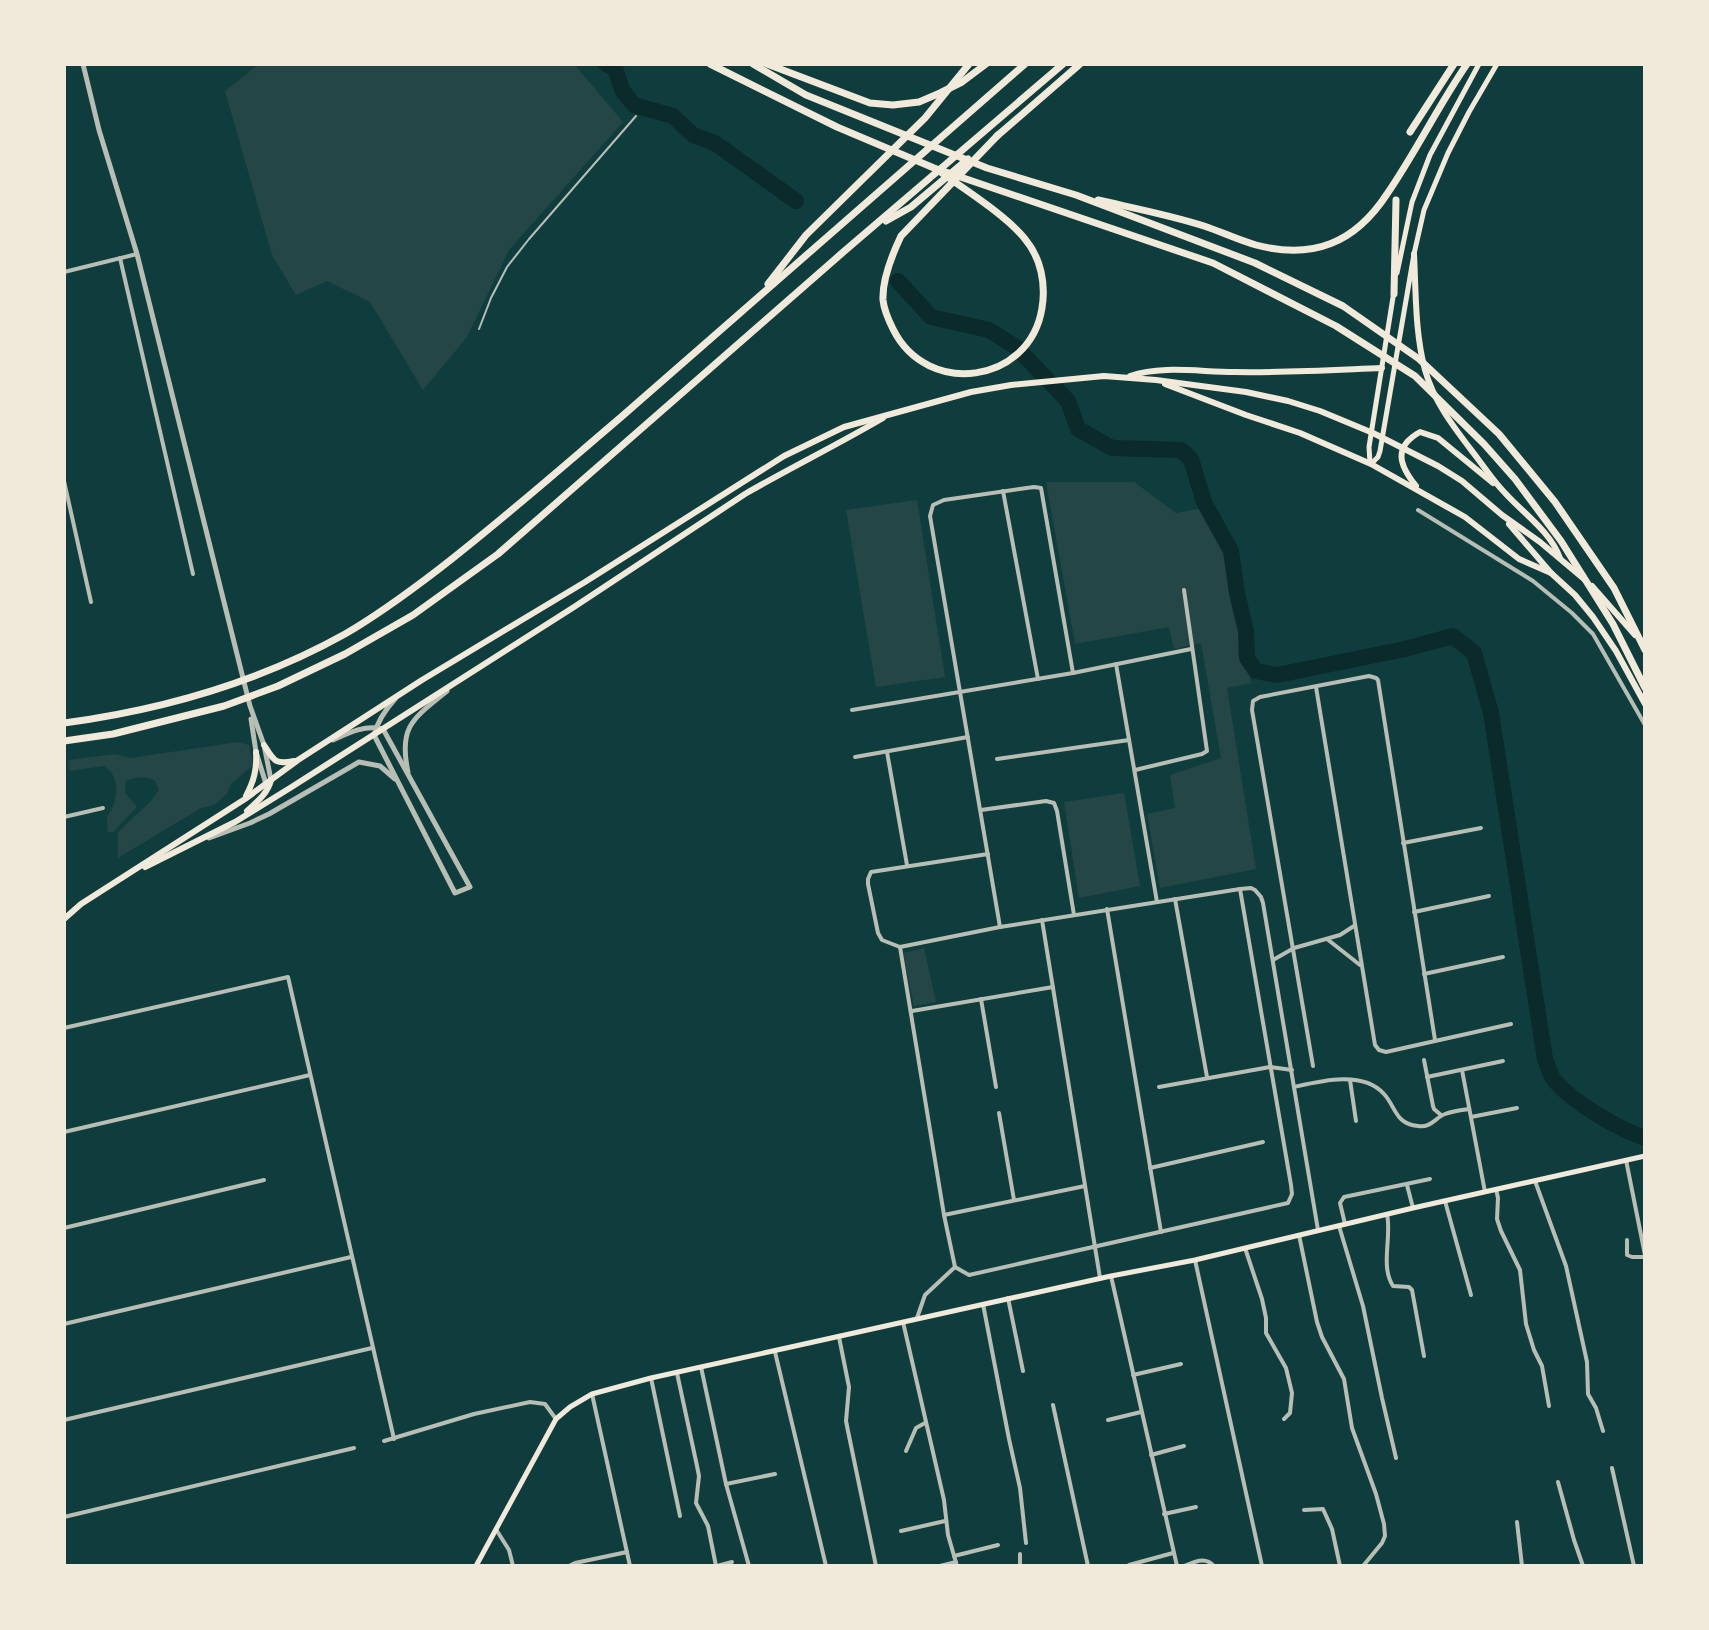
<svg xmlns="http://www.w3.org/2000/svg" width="1709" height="1630" font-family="Mulish,sans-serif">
<rect width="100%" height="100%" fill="#0f3d3e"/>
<g fill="#244646">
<path d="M259,64H574L623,122L509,250L467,337L423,390L370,302L327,281L296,295L272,255L225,91Z"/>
<path d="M1046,482H1134L1176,513L1203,508L1227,555L1251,683L1227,688L1256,869L1160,888L1147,814L1175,808L1170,775L1221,758L1201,643L1174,649L1169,627L1075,644Z"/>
<path d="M917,500L945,677L876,687L846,510Z"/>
<path d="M238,742L249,745L252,758V766L231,784L227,794L214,805L201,808L118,858V832L150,802L159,790L155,781C146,776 135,777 126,781L125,793L137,807L113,832H108L107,817C118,802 122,777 104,766L69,771L68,760L115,754L131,758Z"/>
<path d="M1124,793L1140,886L1079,898L1064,802Z"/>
<path d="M924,948L936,1002L914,1006L903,953Z"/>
</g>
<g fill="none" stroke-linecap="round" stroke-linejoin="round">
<g stroke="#0a2a2b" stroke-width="16">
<path d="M606,64L615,68L622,90L634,105L673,116L693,135L715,143L796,201"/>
<path d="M898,281L931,317L989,330L1016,347L1068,401L1078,429L1112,448L1181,450L1191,459L1204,502L1231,551L1237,593L1246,631L1247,658L1256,671L1277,675L1405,649L1453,636L1474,653L1491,713L1545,1059C1548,1066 1550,1076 1555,1081C1574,1103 1618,1129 1645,1138"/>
</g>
<path stroke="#b8beb3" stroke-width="2" d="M479,329L491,298L507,267L529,239L636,116"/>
<g stroke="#b8beb3" stroke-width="4">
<path d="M120,258L193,574"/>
<path d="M64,272L137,254"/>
<path d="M64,481L91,602"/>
<path d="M1003,491L1038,679"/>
<path d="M1418,510L1533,581L1572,613L1593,634L1645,725"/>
<path d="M1116,664L1157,902"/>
<path d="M1316,687L1375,1045L1379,1050L1386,1052L1511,1024"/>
<path d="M852,710L1073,673L1191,649"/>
<path d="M887,752L907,865"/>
<path d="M855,757L968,737"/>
<path d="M997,759L1129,740"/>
<path d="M1135,770L1202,754L1207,751L1184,590"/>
<path d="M981,810L1046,801L1054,803L1057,811L1074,915"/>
<path d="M64,817L103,808"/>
<path d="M1403,843L1481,828"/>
<path d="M988,854L871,872L868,879V884L878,933L882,940L900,947L1000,927L1240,889L1251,888L1255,890L1261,897L1263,903L1318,1230"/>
<path d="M1175,899L1207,1077"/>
<path d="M1107,909L1161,1232"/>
<path d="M1414,912L1489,896"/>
<path d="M1042,920L1100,1278"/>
<path d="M1000,927L930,516L933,505L944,500L1034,487L1041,488L1073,673"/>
<path d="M1327,939L1360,965"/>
<path d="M900,947L944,1215L955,1267"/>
<path d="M1273,960L1294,948L1340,935L1354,926"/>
<path d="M1424,974L1503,957"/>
<path d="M981,999L996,1087"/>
<path d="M912,1011L1053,987"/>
<path d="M64,1028L288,977L394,1439"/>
<path d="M1424,1060L1433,1106L1434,1109L1441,1115"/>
<path d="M1313,1066L1252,710L1253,701L1260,697L1369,676L1376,678L1378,680L1435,1040"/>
<path d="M1462,1070L1485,1192"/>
<path d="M1427,1077L1503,1061"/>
<path d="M1350,1080L1356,1121"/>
<path d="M1159,1087L1270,1067L1292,1070"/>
<path d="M1294,1087C1320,1081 1363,1070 1384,1094C1396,1107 1395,1124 1418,1126C1431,1128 1435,1118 1445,1114C1452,1111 1461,1110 1469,1109"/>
<path d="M999,1113L1014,1200"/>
<path d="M1471,1117L1517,1108"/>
<path d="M64,1132L310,1075"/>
<path d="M1626,1160L1645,1255"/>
<path d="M1150,1168L1263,1142"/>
<path d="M1535,1181L1566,1266L1587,1362L1588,1394L1596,1408L1603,1431"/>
<path d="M1407,1185L1413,1208"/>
<path d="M1496,1189L1498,1198L1497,1219L1501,1231L1520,1270L1526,1324L1534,1350L1542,1366L1549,1406"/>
<path d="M1445,1201L1471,1295"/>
<path d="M1387,1214C1392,1237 1380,1266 1393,1286L1409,1287L1412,1290L1424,1356"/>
<path d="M944,1215L1085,1186"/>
<path d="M1345,1224L1340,1203L1344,1197L1430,1179"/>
<path d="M1339,1226L1363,1306L1382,1398L1396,1458"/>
<path d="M64,1228L264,1180"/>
<path d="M1299,1235L1317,1322L1322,1337L1344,1379L1352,1428L1376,1494L1384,1524L1385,1536L1382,1543L1363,1566"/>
<path d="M1627,1240V1255L1632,1257H1645"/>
<path d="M1245,1248L1262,1299L1266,1318V1333L1286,1368L1292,1393L1290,1413L1284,1419"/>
<path d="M1195,1260L1262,1566"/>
<path d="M955,1267L969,1275L1288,1203L1292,1194L1291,1185L1240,889"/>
<path d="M1111,1276L1177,1566"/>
<path d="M1008,1298L1023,1371"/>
<path d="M983,1304L1009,1439L1020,1488L1026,1543"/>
<path d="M917,1318L925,1295L955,1267"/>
<path d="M903,1322L944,1500L948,1535L957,1566"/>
<path d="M64,1324L351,1257"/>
<path d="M839,1337L849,1387L846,1421L848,1431L876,1566"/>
<path d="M775,1352L826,1566"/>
<path d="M701,1367L726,1484L749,1566"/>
<path d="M677,1373L697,1466L699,1476L696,1503L708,1526L716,1566"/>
<path d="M1133,1375L1181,1364"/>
<path d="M651,1378L680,1516"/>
<path d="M592,1394L630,1566"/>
<path d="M1053,1405L1088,1566"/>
<path d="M64,1420L372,1348"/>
<path d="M1108,1420L1141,1412"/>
<path d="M384,1441L474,1414L530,1402L545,1404L556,1419"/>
<path d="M906,1451L916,1428L925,1423"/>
<path d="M1151,1455L1184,1446"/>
<path d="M1612,1468L1634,1566"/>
<path d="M1558,1482L1574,1540L1583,1566"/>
<path d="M726,1484L775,1474"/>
<path d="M1304,1510L1323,1509L1332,1529L1340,1566"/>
<path d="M1164,1514L1196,1507"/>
<path d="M64,1517L354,1448"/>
<path d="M1517,1522L1522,1566"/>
<path d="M497,1531L509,1550L513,1566"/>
<path d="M901,1531L945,1521"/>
<path d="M954,1556L998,1545"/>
<path d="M1129,1565L1173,1553"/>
<path d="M569,1566L575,1563L627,1552"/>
<path d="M717,1566L732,1562"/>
<path d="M940,1566L956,1562"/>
<path d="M1020,1566V1554"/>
<path d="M1184,1566C1195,1562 1205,1556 1214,1566"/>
</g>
<g stroke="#b8beb3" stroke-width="5">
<path d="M83,64L99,130L137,254L250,706L264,745L271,780"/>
<path d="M251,719L256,752L266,784"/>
<path d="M333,740C350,732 364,725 383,729L470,887L455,893L374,735C378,720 385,710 395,699"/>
<path d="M408,772C398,726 414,718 447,691"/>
<path d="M209,838L250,823L269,814L359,762L380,766L395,779"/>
</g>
<g stroke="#f1e9da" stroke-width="5">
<path d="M1397,273L1412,202L1430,155L1479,64"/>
<path d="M1370,463L1369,447L1394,291"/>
<path d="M1371,464L1378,457L1380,451L1414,254L1424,210L1448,153L1469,112L1497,64"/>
<path d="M476,1566L556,1419L570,1407L592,1394L651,1378L1111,1276L1195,1260L1413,1208L1645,1156"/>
</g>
<g stroke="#f1e9da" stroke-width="6">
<path d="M1414,254C1416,293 1415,333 1425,370C1435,405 1457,431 1478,459C1487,471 1495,483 1505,493C1524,514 1550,531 1560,558"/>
<path d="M1130,376C1162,365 1200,372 1234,372C1283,373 1333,370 1382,368"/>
<path d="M1165,384L1246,415L1300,433L1371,464L1465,517L1519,559L1551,573"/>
<path d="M1416,486C1399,465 1393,447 1420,432L1438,438L1493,483"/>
<path d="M1509,524L1551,573L1575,595L1593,617L1616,651L1645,704"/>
<path d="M1592,586L1635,635"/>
<path d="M264,745C274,761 275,765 294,761"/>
<path d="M246,796C254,781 257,769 256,752"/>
<path d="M247,811C257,802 268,793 271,780"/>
<path d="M145,867L235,822L290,788L574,607L745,494C790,468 837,445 883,418"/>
<path d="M64,919L81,904L245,799L298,760L422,680L585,582L784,456L844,427L971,392L1011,385L1104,376L1156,380L1246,392L1288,401L1320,411L1373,433L1438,466L1462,481L1502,515L1540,542L1584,579"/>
</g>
<g stroke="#f1e9da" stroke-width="7">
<path d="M710,64L837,127L934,168L1213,263L1336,326L1415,376L1484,444L1515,479L1561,541L1613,624L1645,688"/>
<path d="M753,64L806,95L987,168L1076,195L1255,263L1343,306L1419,359L1499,434L1555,502L1614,588L1645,650"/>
<path d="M767,64L870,103L893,105L919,102L940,93L962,82L986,64"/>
<path d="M1410,132L1454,64"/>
<path d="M997,136L1080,64"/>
<path d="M939,171C964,189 1007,216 1025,239C1041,258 1046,284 1042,308C1030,384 927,398 893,329C889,321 884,310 883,300C882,279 892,255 901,236L998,135"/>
<path d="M1098,200C1133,208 1170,215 1204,226C1222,232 1238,240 1256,245C1313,260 1355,243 1387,194C1416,152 1438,106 1467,64"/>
<path d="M886,221L911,207L968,159"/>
<path d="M768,284L806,235L925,118L969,64"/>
<path d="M1394,294L1396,200"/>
<path d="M64,723C161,710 259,682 345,634C378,615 409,592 439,569C501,521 560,469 620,418C755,300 890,182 1025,64"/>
<path d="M64,741L113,734L224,706L278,686L345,654L413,615L498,554L841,254L1063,64"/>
</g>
</g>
<rect width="1709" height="1630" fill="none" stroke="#f1e9da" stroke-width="132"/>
</svg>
